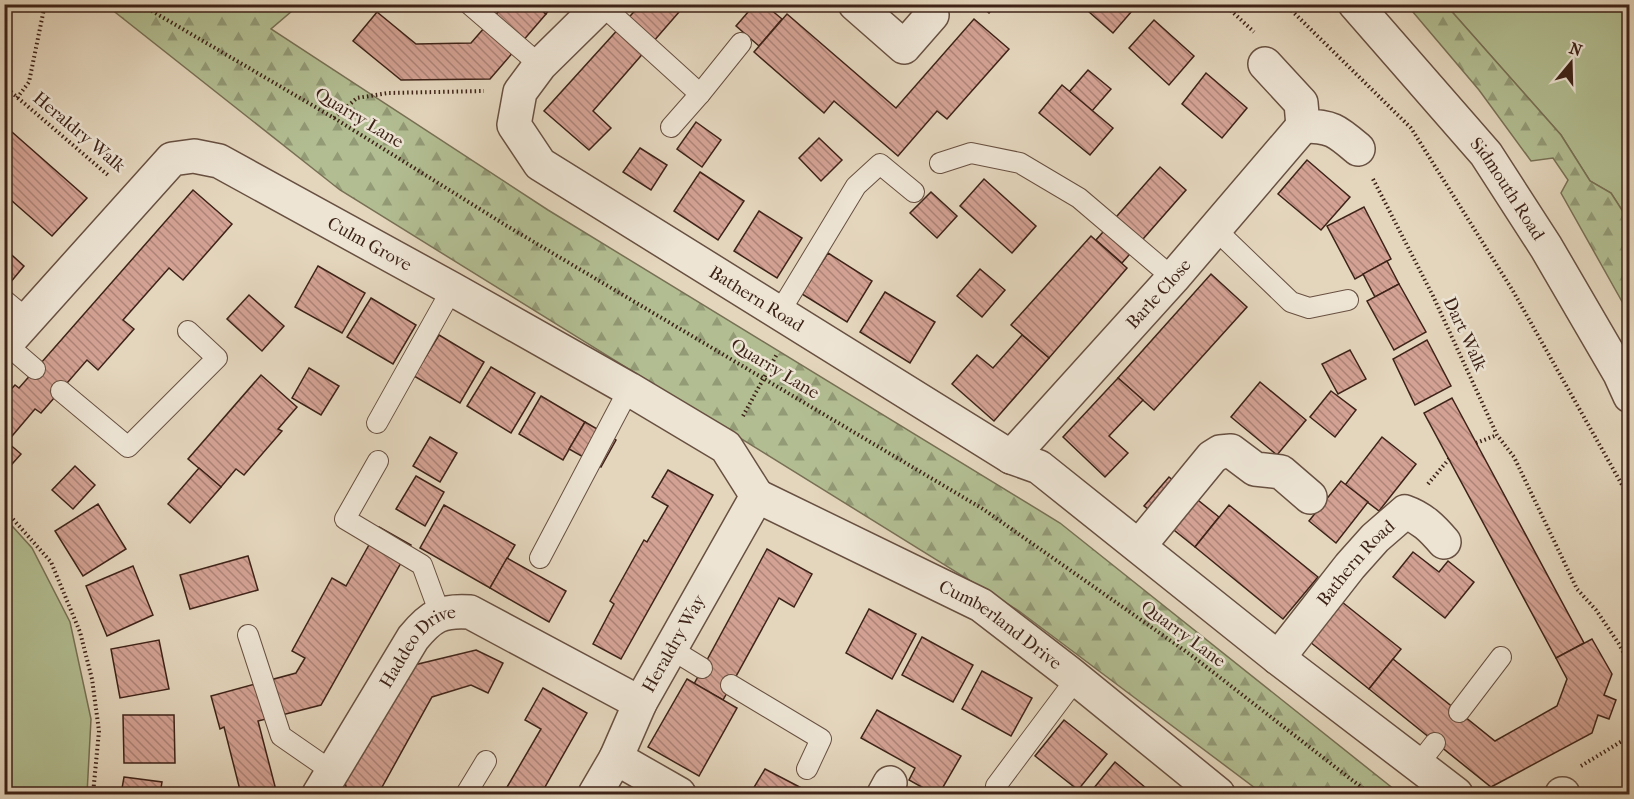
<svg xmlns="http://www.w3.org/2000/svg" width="1634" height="799" font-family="'IM FELL French Canon',serif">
<defs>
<pattern id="forest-firs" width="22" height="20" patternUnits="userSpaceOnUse" patternTransform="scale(1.5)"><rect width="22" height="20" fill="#b2be92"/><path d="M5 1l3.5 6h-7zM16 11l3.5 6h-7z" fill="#929a76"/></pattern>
<pattern id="building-back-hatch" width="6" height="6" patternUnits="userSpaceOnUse" patternTransform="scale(1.5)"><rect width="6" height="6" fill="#d4a294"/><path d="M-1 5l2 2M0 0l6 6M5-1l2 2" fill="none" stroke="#ad8478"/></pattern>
</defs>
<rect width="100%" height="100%" fill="#e4d6bd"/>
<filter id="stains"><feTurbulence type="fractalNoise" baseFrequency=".00333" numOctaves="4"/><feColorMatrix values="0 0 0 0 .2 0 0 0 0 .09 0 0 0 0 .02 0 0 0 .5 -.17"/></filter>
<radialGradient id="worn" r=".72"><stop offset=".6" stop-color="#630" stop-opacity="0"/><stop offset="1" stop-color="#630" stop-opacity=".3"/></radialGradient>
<g fill="#b2be92" stroke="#787055" stroke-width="1.5">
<path d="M1446,5H1629V221L1611,193L1590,181L1561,135Z"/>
<path d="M4,517L32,548L70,622L91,719L87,794H5Z"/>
</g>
<g fill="url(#forest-firs)" stroke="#787055" stroke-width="1.5">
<path d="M106,5H299L271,29L548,210L1060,523L1400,794H1263L1019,611L340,190Z"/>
<path d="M1407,5H1446L1561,135L1590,181L1611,193L1629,221V314L1561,193L1568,180L1553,158L1531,161L1479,90Z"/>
</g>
<g fill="url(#building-back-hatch)" stroke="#3e2318" stroke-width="1.5">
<path d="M505,4H535L546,14L490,79L401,80L353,41L377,12L416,44L471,43Z"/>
<path d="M535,4H554L546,14Z"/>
<path d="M641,4H686L593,111L611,128L589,150L544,111Z"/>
<path d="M755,4H764L782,19L759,46L736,26Z"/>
<path d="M978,4H996L989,13Z"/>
<path d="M1080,4H1138L1113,33Z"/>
<path d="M787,14L896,108L974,19L1009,49L947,119L937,111L898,156L834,101L824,113L754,52Z"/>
<path d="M1154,20L1194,56L1169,85L1129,48Z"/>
<path d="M1088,70L1111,89L1092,111L1069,92Z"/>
<path d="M1206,73L1247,108L1222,138L1182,104Z"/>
<path d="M1062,85L1113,128L1090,155L1039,113Z"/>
<path d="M696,122L721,140L702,167L677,149Z"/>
<path d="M4,125L87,198L52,236L4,194Z"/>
<path d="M819,138L842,160L821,181L799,158Z"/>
<path d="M640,148L667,165L651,190L623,172Z"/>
<path d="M1307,160L1350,197L1321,230L1278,194Z"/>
<path d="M1160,167L1186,190L1122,263L1096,240Z"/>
<path d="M700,172L744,201L718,240L674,211Z"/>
<path d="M984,179L1036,226L1012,253L960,206Z"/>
<path d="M193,190L232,224L183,280L169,268L123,320L134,329L98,370L87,360L41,413L35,409L7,442L21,454L4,473V397L15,385L19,388Z"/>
<path d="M931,192L957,216L937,238L910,213Z"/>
<path d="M1364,207L1391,259L1355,279L1327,226Z"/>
<path d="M759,211L802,238L777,278L734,251Z"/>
<path d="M1091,236L1127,268L1049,358L1011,325Z"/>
<path d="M4,248L24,266L5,289L4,288Z"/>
<path d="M828,253L872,281L847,322L802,294Z"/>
<path d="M1387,261L1399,284L1375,297L1363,274Z"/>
<path d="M318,266L365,293L342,333L295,307Z"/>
<path d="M980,269L1005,290L982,317L957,296Z"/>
<path d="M1211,274L1247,307L1154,410L1118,378Z"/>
<path d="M1399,284L1426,332L1394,350L1367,301Z"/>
<path d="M885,292L935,322L910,363L860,332Z"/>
<path d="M249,295L284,326L262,351L227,319Z"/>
<path d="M371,298L416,325L393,364L347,337Z"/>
<path d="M439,335L484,362L460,403L414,376Z"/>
<path d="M1022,335L1049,358L994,421L952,384L977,355L993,368Z"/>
<path d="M1427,340L1451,386L1415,405L1393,359Z"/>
<path d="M1350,350L1366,379L1338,394L1322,364Z"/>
<path d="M491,367L535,393L511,433L467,406Z"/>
<path d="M309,368L339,386L321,415L292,398Z"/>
<path d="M261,375L297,407L278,429L282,431L244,475L236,469L221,487L188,459Z"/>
<path d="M1118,378L1143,400L1109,436L1128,453L1105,477L1063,437Z"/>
<path d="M1260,382L1306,420L1277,455L1231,417Z"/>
<path d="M1331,391L1356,410L1335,437L1310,417Z"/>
<path d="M541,396L585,422L563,460L519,434Z"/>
<path d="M1452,398L1584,643L1556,658L1424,413Z"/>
<path d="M585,422L616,440L601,467L569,449Z"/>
<path d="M430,437L457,453L440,482L413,466Z"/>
<path d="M1382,437L1416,464L1379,511L1345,485Z"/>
<path d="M75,466L95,485L73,509L52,490Z"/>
<path d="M199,468L221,487L190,523L168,504Z"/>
<path d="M668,470L713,495L621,659L593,644L614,604L610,601L644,540L647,542L668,506L652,497Z"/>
<path d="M416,476L444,492L425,526L396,509Z"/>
<path d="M1169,477L1219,517L1195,547L1144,506Z"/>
<path d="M1341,481L1368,502L1336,543L1309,521Z"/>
<path d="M98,504L126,549L83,576L55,531Z"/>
<path d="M444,505L515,545L490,588L420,548Z"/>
<path d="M1229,505L1318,577L1283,619L1195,547Z"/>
<path d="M379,527L411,545L321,705L258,721L277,794H241L224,727L220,729L211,696L296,673L305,658L292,651L332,578L346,586Z"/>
<path d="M767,549L812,574L794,607L779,598L723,700L694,684Z"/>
<path d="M1413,552L1439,572L1448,561L1474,582L1445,618L1393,577Z"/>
<path d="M248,556L258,590L190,609L180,575Z"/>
<path d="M507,558L566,591L549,622L490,588Z"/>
<path d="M133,566L153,615L107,636L86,586Z"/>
<path d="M1337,598L1401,649L1369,689L1305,638Z"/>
<path d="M869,609L916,634L892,679L846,653Z"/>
<path d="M922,637L973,665L953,702L902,675Z"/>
<path d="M1592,639L1612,674L1604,695L1616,700L1609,719L1598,715L1592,733L1491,787L1369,689L1393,659L1495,741L1557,706L1567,679L1556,658Z"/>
<path d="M159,640L169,689L120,698L111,649Z"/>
<path d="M476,650L503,663L488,693L471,685L432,697L381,789L383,794H348L344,779L410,666Z"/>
<path d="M982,671L1032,698L1011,736L962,709Z"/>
<path d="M687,679L737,708L699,776L648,747Z"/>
<path d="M543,688L587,713L541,794H503L541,729L525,720Z"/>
<path d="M877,710L961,756L939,794H934L909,780L915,768L861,738Z"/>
<path d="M123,715H174L175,763H124Z"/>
<path d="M1064,720L1107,754L1078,790L1035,756Z"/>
<path d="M1115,762L1153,794H1089Z"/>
<path d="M765,769L813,794H750Z"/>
<path d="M124,777L162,782L160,794H121Z"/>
</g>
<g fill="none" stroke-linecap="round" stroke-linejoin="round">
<defs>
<g id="service">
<path d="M469,4L540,65"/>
<path d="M602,5L700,94L741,43"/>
<path d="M671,127L700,94"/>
<path d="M940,163L971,153L1020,163L1079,198L1173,278"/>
<path d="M1215,229L1291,302L1309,308L1348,300"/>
<path d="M4,300L28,320"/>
<path d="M779,313L856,186L880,164L914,192"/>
<path d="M6,344L35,369"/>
<path d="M61,391L128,447L217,358L188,331"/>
<path d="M377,423L452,289"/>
<path d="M378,461L345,519L422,565L440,614"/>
<path d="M540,558L629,389"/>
<path d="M248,635L281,736L333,772"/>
<path d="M671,649L702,668"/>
<path d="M731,685L821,739L807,769"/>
<path d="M1459,712L1501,657"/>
<path d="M1417,766L1435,743"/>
<path d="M466,794L486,761"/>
<path d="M995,794L996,786L1076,679"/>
</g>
<g id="minor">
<path id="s1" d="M602,4L540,65L520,92L514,125L540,164L1011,457L1039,467L1278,658L1456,794"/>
<path d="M855,4L904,47L932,15"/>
<path d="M1265,64L1301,103L1303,126C1332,126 1337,131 1358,149"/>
<path id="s2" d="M4,346L172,159L194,156L219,161L452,289L629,389L726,447L757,496"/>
<path id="s3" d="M1011,457L1173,278L1303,126"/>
<path id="s4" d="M757,496L981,605L1068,672L1218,794"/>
<path d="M1139,546L1212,457L1220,452L1231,451L1255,469L1281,472L1310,497"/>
<path id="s5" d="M1278,658L1350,566L1375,538L1405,512C1422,518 1432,528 1444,542"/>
<path d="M616,758L679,794"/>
<path id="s6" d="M319,794L413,638C431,616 441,610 470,612L640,703"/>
<path id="s7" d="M595,794L616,758L640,703L757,496"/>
<path d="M884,794L890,783"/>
<path d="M1562,794H1563"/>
</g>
<g id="tertiary">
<path id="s8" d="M1355,4L1486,154L1546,247L1620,374L1630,396"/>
</g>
</defs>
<use href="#service" stroke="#685041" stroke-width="22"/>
<use href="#minor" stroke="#685041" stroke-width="36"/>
<use href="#tertiary" stroke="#685041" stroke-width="36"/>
<g stroke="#3e2318" stroke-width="4" stroke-dasharray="1.5 3" stroke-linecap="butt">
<path d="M140,4L334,118L507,226L983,509L1191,655L1370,794"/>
<path d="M1224,4L1254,32"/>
<path d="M1285,4L1411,128L1513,291L1630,499"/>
<path d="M4,86L109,176"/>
<path d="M17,98L29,82L45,4"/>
<path d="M334,118L357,98L388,93L484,91"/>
<path d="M1373,179L1433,296L1497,435L1514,457L1577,589L1596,610L1619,644L1630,665"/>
<path d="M743,416L777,354"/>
<path d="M1476,443L1497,435"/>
<path d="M1428,484L1449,459"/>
<path d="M4,509L51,562L80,632L92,679L99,731L93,794"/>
<path d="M1630,726L1627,738L1630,740"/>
<path d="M1581,766L1627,738"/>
</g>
<use href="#service" stroke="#ede4d4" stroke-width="20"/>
<use href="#minor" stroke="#ede4d4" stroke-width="33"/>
<use href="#tertiary" stroke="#ede4d4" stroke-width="33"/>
</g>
<g text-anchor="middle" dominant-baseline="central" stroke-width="5" stroke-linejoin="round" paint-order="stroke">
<g font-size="18" fill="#3e2318" stroke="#ede4d4">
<text transform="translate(359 118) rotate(31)">Quarry Lane</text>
<text transform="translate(79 132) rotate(40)">Heraldry Walk</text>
<text stroke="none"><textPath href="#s8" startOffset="240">Sidmouth Road</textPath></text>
<text stroke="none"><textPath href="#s2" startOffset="471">Culm Grove</textPath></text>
<text stroke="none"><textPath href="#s3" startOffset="220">Barle Close</textPath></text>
<text stroke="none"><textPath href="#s1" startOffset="456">Bathern Road</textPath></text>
<text transform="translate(1465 334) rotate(65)">Dart Walk</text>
<text transform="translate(775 369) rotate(31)">Quarry Lane</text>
<text stroke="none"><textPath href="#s5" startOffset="123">Bathern Road</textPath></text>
<text stroke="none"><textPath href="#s4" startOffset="276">Cumberland Drive</textPath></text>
<text transform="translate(1183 634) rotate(36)">Quarry Lane</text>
<text stroke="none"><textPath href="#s7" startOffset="170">Heraldry Way</textPath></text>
<text stroke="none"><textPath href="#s6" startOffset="180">Haddeo Drive</textPath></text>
</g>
</g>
<rect width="1634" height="799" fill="none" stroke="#e4d6bd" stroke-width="24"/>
<rect x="6" y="6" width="1622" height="787" fill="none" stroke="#3e2318" stroke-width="3"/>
<rect x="12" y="12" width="1610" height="775" fill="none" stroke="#3e2318" stroke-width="1.5"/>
<g transform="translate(1571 63) rotate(19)" stroke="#ede4d4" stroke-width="4.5" paint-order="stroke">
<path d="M0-4.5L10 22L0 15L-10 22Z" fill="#3e2318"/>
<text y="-9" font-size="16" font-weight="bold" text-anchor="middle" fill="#3e2318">N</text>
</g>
<rect width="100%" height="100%" filter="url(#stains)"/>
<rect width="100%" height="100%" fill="url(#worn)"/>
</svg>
